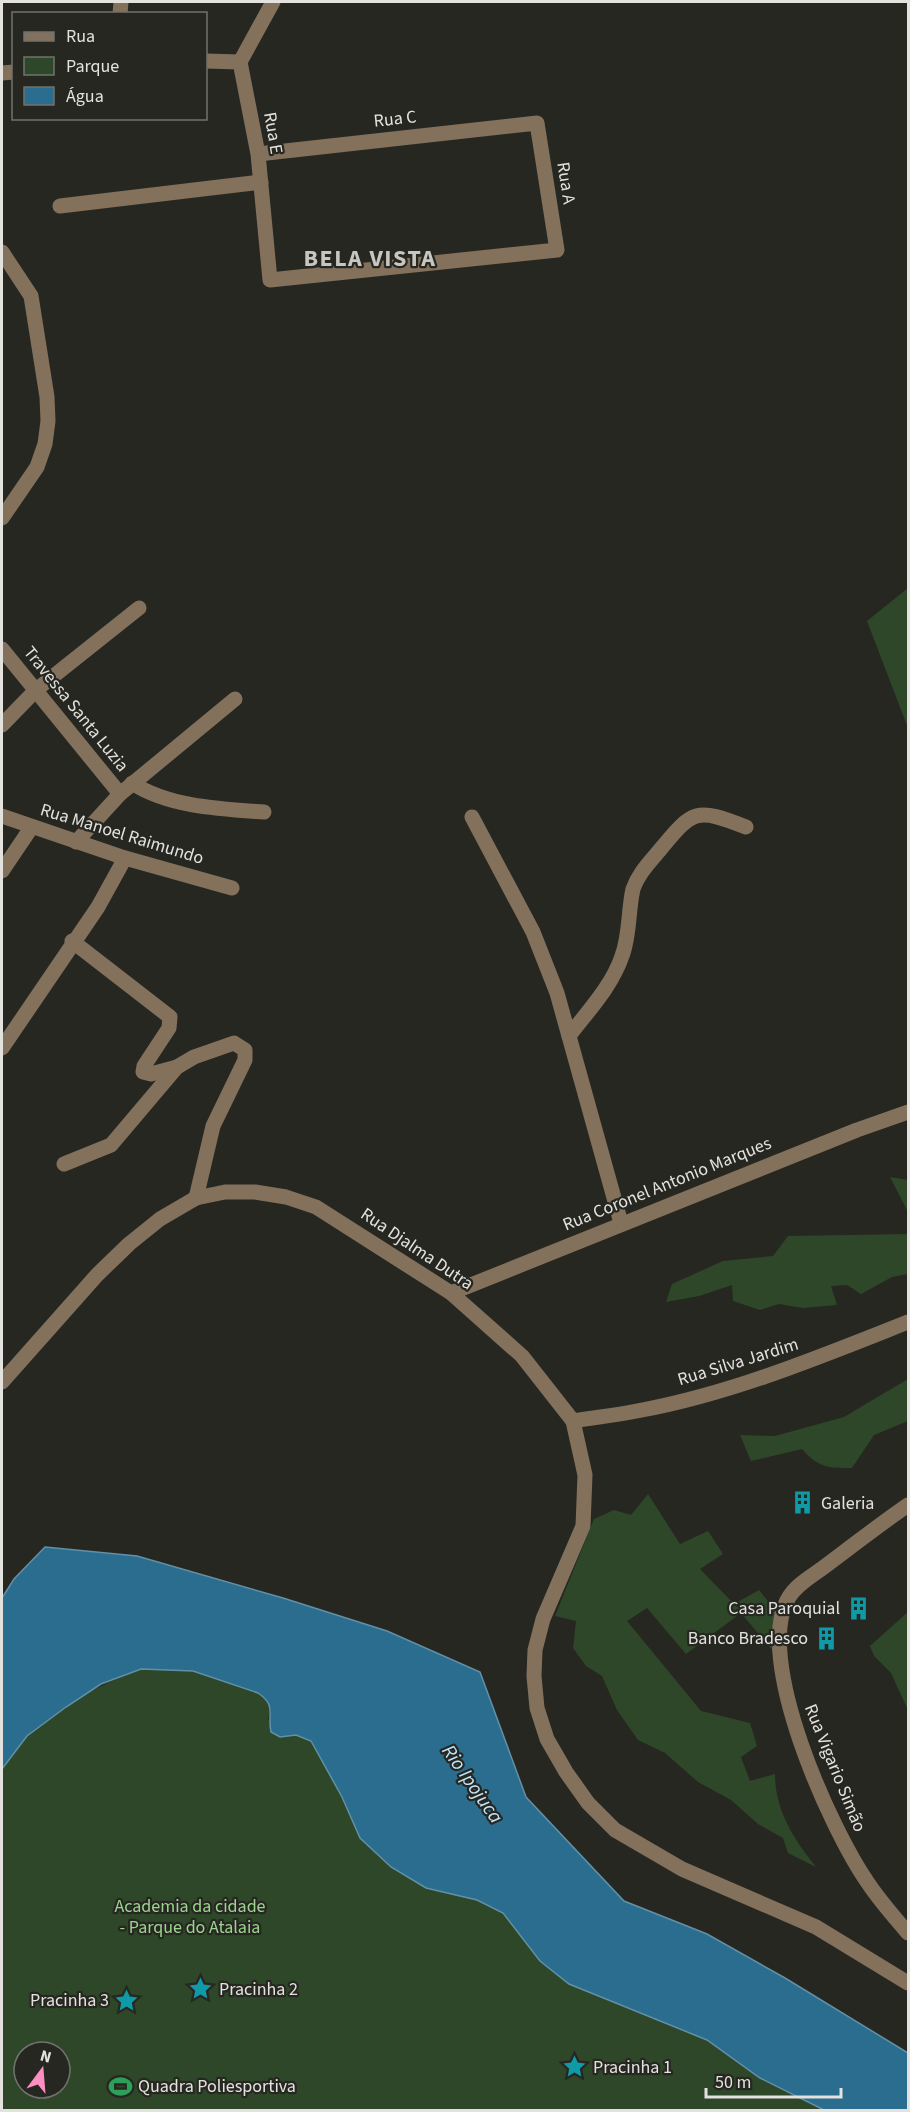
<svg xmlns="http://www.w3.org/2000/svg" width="910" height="2112" font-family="'Source Sans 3',sans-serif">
<rect width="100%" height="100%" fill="#272722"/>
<g fill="#2e4728" fill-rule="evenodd">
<path d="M908,588V728L867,621Z"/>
<path d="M890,1177L908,1180V1212Z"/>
<path d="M908,1234V1274L892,1277L861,1294L847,1285L831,1286L837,1305L803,1308L779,1304L760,1310L733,1301L732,1285L699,1296L666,1302L672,1284L723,1261L773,1256L788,1236Z"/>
<path d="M908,1379V1421L874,1435L852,1468C829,1468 818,1468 802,1449L751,1461L740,1435L775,1436L844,1417Z"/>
<path d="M648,1494L680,1544L708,1531L723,1554L700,1569L734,1604L759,1590L787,1625L780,1659L741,1613L686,1654L647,1608L627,1621L701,1711L750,1723L757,1746L741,1757L750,1781L775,1774C775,1811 794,1839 816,1867L788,1853L783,1838L758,1824L731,1800L698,1782L665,1753L638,1740L617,1710L602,1676L586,1666L573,1648L576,1621L555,1616L594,1519L614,1510L631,1515Z"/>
<path d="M908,1612V1710L891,1673L874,1656L870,1646Z"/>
<path d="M141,1669L193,1671L258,1693C270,1701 272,1706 268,1719L280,1737L296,1735L311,1741L342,1797L360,1838L426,1888L477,1900L503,1913L540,1960L590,1993L707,2040L760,2078L824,2110H2V1769C10,1759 17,1746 27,1736C55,1707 104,1683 141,1669ZM24,2052H60V2088H24Z"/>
</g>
<path fill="#2a6d8f" stroke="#6290a7" stroke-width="1.5" d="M45,1547L137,1556L283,1598L387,1631L480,1672L526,1797L624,1901L707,1934L785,1978L908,2053V2110H824L760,2078L707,2040L569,1984L540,1961L503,1913L477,1900L426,1888L391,1867L360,1838L342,1797L311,1741L296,1735L280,1737L271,1732C267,1713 277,1706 258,1693L193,1671L141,1669L101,1684L66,1707L27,1736L2,1769V1598L14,1579Z"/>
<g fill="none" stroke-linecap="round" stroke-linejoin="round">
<g stroke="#83715c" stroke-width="15">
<path d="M120,14L121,2"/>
<path d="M206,61L240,62"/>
<path d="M2,73L14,72"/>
<path d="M258,154L537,123L557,250L270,280L258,154L240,62L273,2"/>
<path d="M60,206L261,182"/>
<path d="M2,252L31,296L47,397L48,421L45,444L37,467L2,518"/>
<path d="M2,649L120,794"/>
<path d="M2,725L36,690L139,608"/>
<path d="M132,783C169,807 220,809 264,812"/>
<path d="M2,816L125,858L232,888"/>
<path d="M472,817L533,932L557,993L621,1223"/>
<path d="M76,842L120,794L235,699"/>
<path d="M2,871L31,828"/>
<path d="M72,941L170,1017L169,1028L144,1066L143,1072L151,1074L177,1067"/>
<path d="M569,1036C588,1011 612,986 622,956C630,935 628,911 633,889C638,874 649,863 659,851C693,810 695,807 746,827"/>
<path d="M2,1048L98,907L125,858"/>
<path d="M64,1164L111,1145L177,1067L194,1057L234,1043L245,1050V1060L213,1126L196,1198"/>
<path d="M451,1293L857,1130L908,1112"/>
<path d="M2,1382L97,1275L129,1244L160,1219L196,1198L225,1192H255L286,1197L316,1207L451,1293L522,1356L573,1421L585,1475L583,1526L543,1619L535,1650L534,1676L537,1708L547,1739L566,1772L588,1803L615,1830L682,1869L816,1927L908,1983"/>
<path d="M573,1421C596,1417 619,1415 642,1410C733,1393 822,1356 908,1322"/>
<path d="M908,1505C879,1525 852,1546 824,1567C812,1576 797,1584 789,1597C752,1657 831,1830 868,1883C880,1901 894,1917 908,1933"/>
</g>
</g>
<defs>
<symbol id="building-bare" viewBox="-9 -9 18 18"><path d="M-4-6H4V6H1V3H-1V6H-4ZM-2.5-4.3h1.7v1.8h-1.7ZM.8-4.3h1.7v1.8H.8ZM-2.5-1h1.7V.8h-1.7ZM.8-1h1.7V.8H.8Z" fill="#0f9aa8" stroke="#272722" stroke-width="2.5" paint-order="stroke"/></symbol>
<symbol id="sight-bare" viewBox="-9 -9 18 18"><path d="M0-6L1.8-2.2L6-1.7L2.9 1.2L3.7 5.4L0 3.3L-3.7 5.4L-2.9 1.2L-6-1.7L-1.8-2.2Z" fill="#0f9aa8" stroke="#272722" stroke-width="2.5" paint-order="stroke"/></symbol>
<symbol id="stadium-bare" viewBox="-9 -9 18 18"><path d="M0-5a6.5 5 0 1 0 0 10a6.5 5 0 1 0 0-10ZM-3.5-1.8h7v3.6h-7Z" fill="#2e9e5b" stroke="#272722" stroke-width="2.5" paint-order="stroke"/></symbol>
</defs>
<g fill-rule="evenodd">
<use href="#building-bare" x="786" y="1486" width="33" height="33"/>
<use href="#building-bare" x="842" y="1592" width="33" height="33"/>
<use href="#building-bare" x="810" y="1622" width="33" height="33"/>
<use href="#sight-bare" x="184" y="1972" width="33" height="33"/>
<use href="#sight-bare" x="110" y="1984" width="33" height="33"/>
<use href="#sight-bare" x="558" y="2050" width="33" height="33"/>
<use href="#stadium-bare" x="104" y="2070" width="33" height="33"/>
</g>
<g text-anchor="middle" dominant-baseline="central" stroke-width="4.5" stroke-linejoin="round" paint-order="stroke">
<g font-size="18" fill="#e3e2df" stroke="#272722">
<text transform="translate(395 119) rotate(-6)">Rua C</text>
<text transform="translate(273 133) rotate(80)">Rua E</text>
<text transform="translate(566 183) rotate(81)">Rua A</text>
<text transform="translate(76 709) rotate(51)">Travessa Santa Luzia</text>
<text transform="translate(122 834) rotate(17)">Rua Manoel Raimundo</text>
<text transform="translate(667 1184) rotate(-22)">Rua Coronel Antonio Marques</text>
<text transform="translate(417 1249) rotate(34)">Rua Djalma Dutra</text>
<text transform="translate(738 1362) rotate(-17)">Rua Silva Jardim</text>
<text transform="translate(835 1768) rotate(68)">Rua Vigario Simão</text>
</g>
<g font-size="18" fill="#e3e2df" stroke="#272722" text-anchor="start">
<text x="821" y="1503">Galeria</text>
<text x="840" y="1608" text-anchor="end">Casa Paroquial</text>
<text x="808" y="1638" text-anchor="end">Banco Bradesco</text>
<text x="219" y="1989">Pracinha 2</text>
<text x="109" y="2000" text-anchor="end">Pracinha 3</text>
<text x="593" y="2067">Pracinha 1</text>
<text x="138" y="2086">Quadra Poliesportiva</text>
</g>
<g font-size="18" fill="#9ad58d" stroke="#272722">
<text x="190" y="1906">Academia da cidade<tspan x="190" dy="21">- Parque do Atalaia</tspan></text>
</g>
<g font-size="20" font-style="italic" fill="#c2e5f9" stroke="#272722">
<text transform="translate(472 1784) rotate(55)">Rio Ipojuca</text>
</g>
<g font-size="24" font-weight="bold" letter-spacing="1.5" fill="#c7c6c0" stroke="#272722">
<text x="370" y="258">BELA VISTA</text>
</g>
</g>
<rect width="910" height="2112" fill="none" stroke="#e3e2df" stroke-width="6"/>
<rect x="12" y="12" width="195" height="108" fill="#272722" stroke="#72726e" stroke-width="1.5"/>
<rect x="24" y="32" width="30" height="9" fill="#83715c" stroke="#72726e" stroke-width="1.5"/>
<text x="66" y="42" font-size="18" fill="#e3e2df">Rua</text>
<rect x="24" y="57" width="30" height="18" fill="#2e4728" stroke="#72726e" stroke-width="1.5"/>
<text x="66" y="72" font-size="18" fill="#e3e2df">Parque</text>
<rect x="24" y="87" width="30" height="18" fill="#2a6d8f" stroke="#72726e" stroke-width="1.5"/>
<text x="66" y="102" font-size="18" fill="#e3e2df">Água</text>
<g transform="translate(42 2070) rotate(16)"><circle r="28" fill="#272722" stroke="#72726e" stroke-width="1.5"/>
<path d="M0-4.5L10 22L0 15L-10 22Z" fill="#fc8fc2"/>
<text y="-9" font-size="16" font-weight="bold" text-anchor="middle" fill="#e3e2df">N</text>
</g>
<path d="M706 2088v9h135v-9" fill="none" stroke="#e3e2df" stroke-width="3"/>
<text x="715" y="2088" font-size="18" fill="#e3e2df" stroke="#272722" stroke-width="4.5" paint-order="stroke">50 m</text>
</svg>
